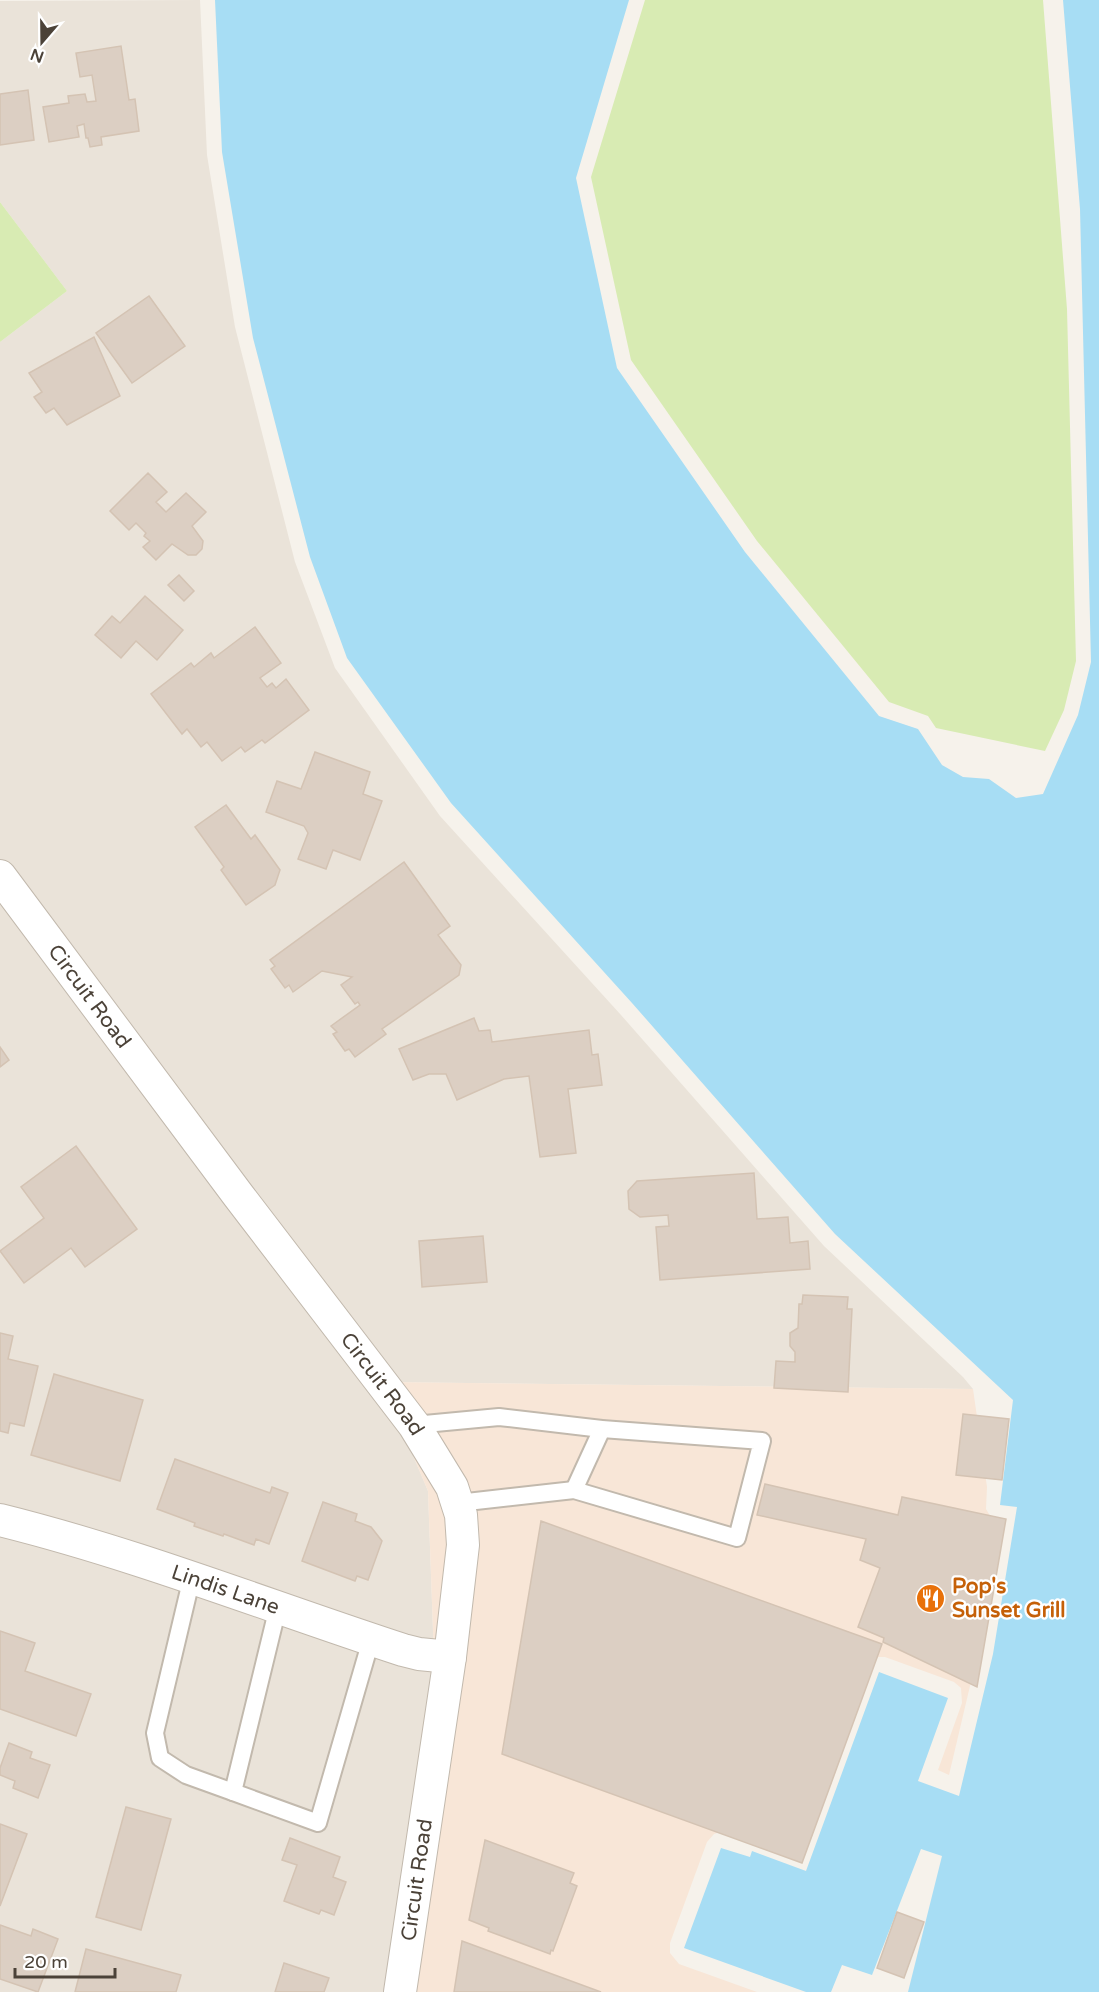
<svg xmlns="http://www.w3.org/2000/svg" width="1099" height="1992" font-family="'Varela Round',sans-serif">
<rect width="100%" height="100%" fill="#f6f2eb"/>
<path fill="#eae3d9" d="M200,0L207,155L235,327L295,562L335,668L440,816L621,1015L824,1246L963,1377L973,1389L382,1382L428,1491L435,1687L396,1992H0V342L67,291L0,202V1Z"/>
<path fill="#f8e6d7" d="M382,1382L973,1389L987,1487L986,1509L992,1519L978,1652L949,1775L938,1770L962,1703L961,1688L954,1682L885,1657H876L723,1831L714,1834L707,1842L670,1943V1953L679,1964L757,1992H396L435,1687L428,1491Z"/>
<g fill="#d8ebb3">
<path d="M645,0H1043L1067,309L1076,661L1064,710L1045,751L936,728L928,716L889,702L757,541L631,360L591,177Z"/>
<path d="M0,202L67,291L0,342Z"/>
</g>
<path fill="#a7ddf4" d="M215,0H629L576,178L617,368L745,552L879,716L918,729L942,765L963,777L989,779L1016,798L1043,794L1078,715L1091,662L1080,209L1063,0H1099V1992H908L942,1856L921,1849L872,1975L842,1965L831,1992H806L684,1948L721,1848L750,1857L752,1851L806,1871L879,1672L948,1698L918,1781L959,1796L993,1654L1017,1507L1000,1505L1013,1400L835,1234L632,1003L451,803L347,658L310,557L253,338L222,152Z"/>
<g fill="#dccfc3" stroke="#d4c3b3" stroke-width="1.5">
<path d="M121,46L129,100L135,99L139,131L101,137L102,145L90,147L88,138H86L84,124L77,126L79,137L49,142L43,107L69,103L68,96L85,94L87,102L96,101L92,75L80,77L76,53Z"/>
<path d="M28,90L34,140L0,145V94Z"/>
<path d="M149,296L185,346L132,383L96,333Z"/>
<path d="M94,337L120,396L67,425L54,408L46,413L34,397L42,392L29,373Z"/>
<path d="M148,473L167,492L156,502L166,512L186,493L206,512L192,526L203,541L202,549L196,555H188L172,544L156,560L143,547L150,541L144,536L146,533L136,523L129,530L110,511Z"/>
<path d="M179,575L194,591L184,601L168,585Z"/>
<path d="M145,596L183,630L157,660L136,641L121,658L95,635L112,616L120,623Z"/>
<path d="M255,627L281,663L260,678L267,687L272,683L276,688L286,679L309,710L265,743L262,740L245,752L241,747L222,761L207,742L201,747L187,729L182,734L151,694L191,663L194,667L211,653L214,658Z"/>
<path d="M315,752L370,772L363,794L382,801L360,860L333,850L326,869L298,859L308,833L304,826L266,812L277,781L301,789Z"/>
<path d="M226,805L251,839L255,835L280,870L275,885L246,905L221,870L224,867L195,827Z"/>
<path d="M404,862L450,926L438,935L461,965L459,975L382,1029L386,1034L355,1057L349,1049L345,1051L333,1034L337,1032L331,1026L360,1005L358,1002L355,1004L341,985L352,977L322,971L293,992L289,985L285,988L271,969L275,966L270,960Z"/>
<path d="M474,1018L479,1031L490,1030L492,1042L589,1030L592,1055L598,1054L602,1085L568,1089L576,1153L540,1157L529,1076L504,1079L457,1100L446,1074H429L413,1080L399,1049Z"/>
<path d="M0,1047L9,1060L0,1067Z"/>
<path d="M76,1146L137,1229L85,1267L71,1248L24,1283L0,1251L44,1218L21,1187Z"/>
<path d="M754,1173L757,1219L788,1217L790,1243L808,1241L810,1269L660,1280L656,1227L669,1226L668,1215L640,1217L629,1209L628,1191L637,1181Z"/>
<path d="M483,1236L487,1282L422,1287L419,1241Z"/>
<path d="M803,1295L848,1297L847,1309H852L848,1392L774,1388L776,1361L795,1362V1352L790,1346V1333L798,1328L799,1304H802Z"/>
<path d="M0,1333L13,1336L8,1359L38,1366L24,1426L10,1423L8,1433L0,1431Z"/>
<path d="M54,1374L143,1400L120,1481L31,1455Z"/>
<path d="M963,1414L1009,1419L1002,1480L956,1475Z"/>
<path d="M175,1459L270,1493L272,1487L288,1493L269,1544L256,1539L254,1545L224,1534L223,1536L194,1526L195,1523L157,1509Z"/>
<path d="M765,1484L898,1515L902,1497L1006,1519L977,1687L883,1642L884,1638L858,1627L880,1568L860,1560L866,1539L757,1515Z"/>
<path d="M323,1502L357,1514L355,1521L371,1527L382,1541L368,1580L357,1576L355,1581L302,1561Z"/>
<path d="M541,1521L882,1644L802,1863L502,1754Z"/>
<path d="M0,1631L35,1643L25,1671L91,1694L76,1736L0,1709Z"/>
<path d="M9,1743L32,1752L30,1758L50,1765L38,1798L13,1788L15,1781L0,1775V1768Z"/>
<path d="M126,1807L171,1819L141,1930L96,1917Z"/>
<path d="M0,1824L27,1834L0,1906Z"/>
<path d="M290,1838L340,1857L333,1877L346,1882L334,1915L321,1910L319,1914L284,1901L297,1865L282,1860Z"/>
<path d="M485,1840L574,1873L570,1883L577,1886L553,1951L551,1950L550,1954L488,1931L489,1928L469,1920Z"/>
<path d="M897,1912L924,1922L904,1978L877,1968Z"/>
<path d="M0,1925L31,1936L33,1929L58,1939L38,1992L0,1979Z"/>
<path d="M462,1941L601,1992H454Z"/>
<path d="M86,1949L181,1975L176,1992H75Z"/>
<path d="M284,1963L329,1978L324,1992H275Z"/>
</g>
<g fill="none" stroke-linecap="round" stroke-linejoin="round">
<defs>
<g id="service">
<path d="M414,1425L499,1417L602,1429L762,1441L737,1538L574,1490L458,1503"/>
<path d="M574,1490L602,1429"/>
<path d="M192,1577L155,1733L160,1758L186,1775L233,1792"/>
<path d="M278,1607L233,1792L318,1823L371,1640"/>
</g>
<g id="minor">
<path id="s1" d="M0,876L238,1195L414,1425L452,1487L461,1515L463,1545L450,1657L400,1992"/>
<path id="s2" d="M0,1520C137,1554 268,1606 403,1650L419,1654L450,1657"/>
</g>
</defs>
<use href="#service" stroke="#c2b9ad" stroke-width="20"/>
<use href="#minor" stroke="#c2b9ad" stroke-width="34"/>
<use href="#service" stroke="#fff" stroke-width="16"/>
<use href="#minor" stroke="#fff" stroke-width="32"/>
</g>
<defs>
<symbol id="restaurant-disc" viewBox="-11 -11 22 22"><circle r="9.5" fill="#e8710a" stroke="#fff"/><path d="M-5-6h1v4h1v-4h1v4h1v-4h1v5L-1.5 .5V6h-2V.5L-5-1ZM5-6V6H3V1.5H1.5Q1.5-4 5-6Z" fill="#fff"/></symbol>
</defs>
<g fill-rule="evenodd">
<use href="#restaurant-disc" x="914" y="1582" width="33" height="33"/>
</g>
<g text-anchor="middle" dominant-baseline="central" stroke-width="4.5" stroke-linejoin="round" paint-order="stroke">
<g font-size="21" fill="#4b4238" stroke="#fff">
<text stroke="none"><textPath href="#s1" startOffset="150">Circuit Road</textPath></text>
<text stroke="none"><textPath href="#s1" startOffset="636">Circuit Road</textPath></text>
<text stroke="none"><textPath href="#s2" startOffset="236">Lindis Lane</textPath></text>
<text transform="translate(417 1880) rotate(-82)">Circuit Road</text>
</g>
<g font-size="21" font-weight="bold" fill="#c56008" stroke="#fff" text-anchor="start">
<text x="952" y="1586">Pop's<tspan x="952" dy="24">Sunset Grill</tspan></text>
</g>
</g>
<g transform="translate(42 42) rotate(200)" stroke="#ffffff" stroke-width="4.5" paint-order="stroke">
<path d="M0-4.5L10 22L0 15L-10 22Z" fill="#4b4238"/>
<text y="-9" font-size="16" font-weight="bold" text-anchor="middle" fill="#4b4238">N</text>
</g>
<path d="M15 1968v9h100v-9" fill="none" stroke="#4b4238" stroke-width="3"/>
<text x="24" y="1968" font-size="18" fill="#4b4238" stroke="#ffffff" stroke-width="4.5" paint-order="stroke">20 m</text>
</svg>
